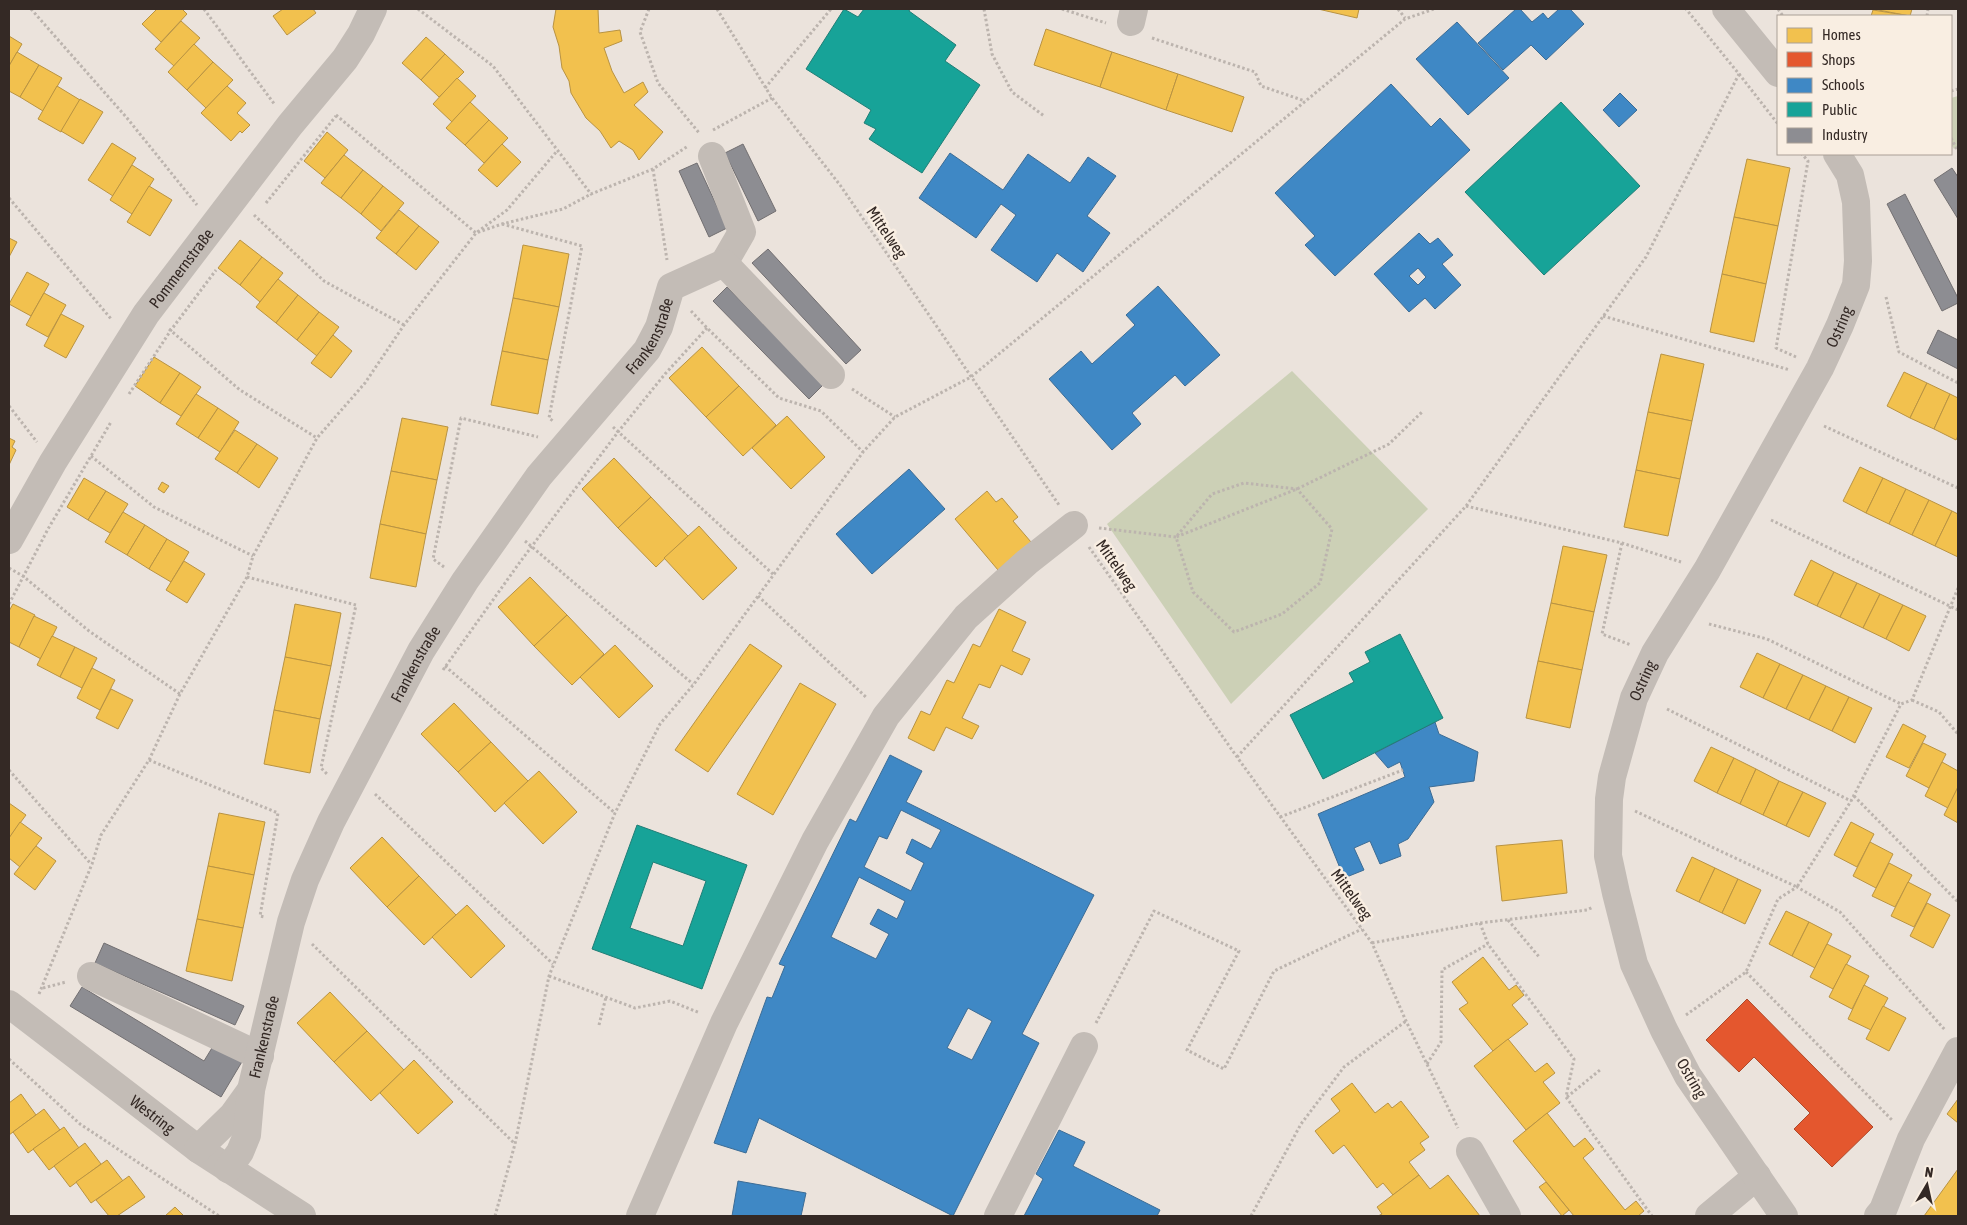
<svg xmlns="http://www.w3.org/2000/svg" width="1967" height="1225" font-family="'Asap Condensed',sans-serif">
<rect width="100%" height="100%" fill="#ebe3dc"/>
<g fill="#ccd0b6">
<path d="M1958,96V147L1954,149L1951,144V98Z"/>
<path d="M1292,371L1428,509L1231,704L1107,524Z"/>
</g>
<g fill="#f2c14e" stroke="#b99342">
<path d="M157,9H182L187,14L161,42L142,24Z"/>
<path d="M283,9H313L316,13L287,35L273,16Z"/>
<path d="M556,9H598L599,33L620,30L622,41L604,48L612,71L624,93L643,82L648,92L634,105L663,132L639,160L633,150L619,141L611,148L600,131L586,118L571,93L569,81L562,68L559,46L553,27Z"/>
<path d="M1318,9H1359L1357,18Z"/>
<path d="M1873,9H1912L1910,16Z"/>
<path d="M1873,10L1910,16H1871Z"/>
<path d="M181,21L200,38L174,66L155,49Z"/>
<path d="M1046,29L1112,52L1100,87L1034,65Z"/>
<path d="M9,36L22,44L9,66Z"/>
<path d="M426,37L445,54L421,80L402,63Z"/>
<path d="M194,44L213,62L187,90L168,72Z"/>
<path d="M17,52L39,65L20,97L9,91V66Z"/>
<path d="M1112,52L1178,74L1166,110L1100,87Z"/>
<path d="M445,54L464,72L439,97L421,80Z"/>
<path d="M213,62L233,80L206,108L187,90Z"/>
<path d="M39,65L62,78L43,111L20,97Z"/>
<path d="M1178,74L1244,97L1232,132L1166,110Z"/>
<path d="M457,78L476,96L452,122L433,104Z"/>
<path d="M57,86L80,100L61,132L38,119Z"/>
<path d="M227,86L246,103L237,113L250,125L242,133L240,131L231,141L201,113Z"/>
<path d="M80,99L103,112L83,144L61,131Z"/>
<path d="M470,102L489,120L465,145L446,128Z"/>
<path d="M489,120L508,138L484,163L465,145Z"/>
<path d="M327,132L348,150L325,178L304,161Z"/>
<path d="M112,143L136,158L113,196L88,180Z"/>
<path d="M502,144L521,162L497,187L478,170Z"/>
<path d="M344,155L363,170L341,198L321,183Z"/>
<path d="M1747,159L1790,168L1778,226L1734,217Z"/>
<path d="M132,165L154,179L132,214L110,200Z"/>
<path d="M363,170L383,186L361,214L341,198Z"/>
<path d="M149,186L172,200L150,236L127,222Z"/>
<path d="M383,186L404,203L381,231L361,214Z"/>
<path d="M399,210L419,226L396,254L376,238Z"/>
<path d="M1734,217L1778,226L1766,284L1722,274Z"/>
<path d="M419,226L439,242L416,270L396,254Z"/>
<path d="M9,238L17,242L9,257Z"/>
<path d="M240,240L262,257L240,285L218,268Z"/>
<path d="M523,245L569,254L559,307L513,298Z"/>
<path d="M262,257L283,273L260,302L240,285Z"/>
<path d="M27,272L49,284L31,316L9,304Z"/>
<path d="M1722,274L1766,284L1754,342L1710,332Z"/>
<path d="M278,279L298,295L276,323L256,307Z"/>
<path d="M44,293L66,305L48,337L26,325Z"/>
<path d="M298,295L319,312L297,340L276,323Z"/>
<path d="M513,298L559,307L548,360L502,351Z"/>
<path d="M319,312L339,327L317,356L297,340Z"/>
<path d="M61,314L84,326L66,358L44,346Z"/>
<path d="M333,335L352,351L331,378L311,363Z"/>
<path d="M702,347L739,386L706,417L669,378Z"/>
<path d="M502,351L548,360L538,414L491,405Z"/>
<path d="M1661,354L1704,364L1692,421L1648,412Z"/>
<path d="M154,357L180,373L160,403L135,386Z"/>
<path d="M1904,372L1927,383L1910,418L1887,406Z"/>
<path d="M180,373L201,387L181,416L160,403Z"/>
<path d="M1927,383L1950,394L1934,429L1910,418Z"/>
<path d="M739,386L776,425L743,456L706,417Z"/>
<path d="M196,394L218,408L198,438L176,424Z"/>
<path d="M1950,394L1958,398V436L1956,440L1934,429Z"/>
<path d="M218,408L239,422L220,452L198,438Z"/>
<path d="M1648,412L1692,421L1680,479L1636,470Z"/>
<path d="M787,416L825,457L791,489L752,448Z"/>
<path d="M402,418L448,427L437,480L391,471Z"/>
<path d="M235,430L257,444L237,473L215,459Z"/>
<path d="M9,438L15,441L12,447L16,450L9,465Z"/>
<path d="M257,444L278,458L259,488L237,473Z"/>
<path d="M614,458L651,497L618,528L582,489Z"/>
<path d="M1860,467L1883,478L1866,513L1843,501Z"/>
<path d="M1636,470L1680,479L1668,536L1624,527Z"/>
<path d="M391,471L437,480L426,534L380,524Z"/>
<path d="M84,478L106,491L88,520L67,507Z"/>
<path d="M1883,478L1906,489L1889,524L1866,513Z"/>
<path d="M162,482L169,486L164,493L158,489Z"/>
<path d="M1906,489L1929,500L1912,535L1889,524Z"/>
<path d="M106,491L128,504L110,533L88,520Z"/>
<path d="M987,491L996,502L1002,498L1018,517L1013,521L1031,542L998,570L955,519Z"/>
<path d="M651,497L688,536L656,567L618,528Z"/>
<path d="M1929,500L1952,511L1935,546L1912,535Z"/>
<path d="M1952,511L1958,514V557L1935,546Z"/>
<path d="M123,512L145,525L127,555L105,542Z"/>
<path d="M380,524L426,534L416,587L370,578Z"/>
<path d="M145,525L167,539L149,569L127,555Z"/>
<path d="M699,526L737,568L703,600L664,558Z"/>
<path d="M167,539L189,552L171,582L149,569Z"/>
<path d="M1563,546L1607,555L1594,612L1551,603Z"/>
<path d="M1811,560L1834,572L1817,606L1794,595Z"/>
<path d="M184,561L205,574L187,603L166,590Z"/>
<path d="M1834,572L1857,583L1840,617L1817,606Z"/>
<path d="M530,577L567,615L534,646L498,607Z"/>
<path d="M1857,583L1880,594L1863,628L1840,617Z"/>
<path d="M1880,594L1903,605L1886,639L1863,628Z"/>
<path d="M1551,603L1594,612L1582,670L1538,661Z"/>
<path d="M13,604L35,615L19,647L9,642V611Z"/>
<path d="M295,604L341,613L331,666L285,657Z"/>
<path d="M1903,605L1926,616L1909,651L1886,639Z"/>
<path d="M999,609L1026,622L1012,651L1030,659L1022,675L1001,665L990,688L979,684L962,718L979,726L972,739L946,727L934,751L908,738L921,711L930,715L947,680L954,683L973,644L980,647Z"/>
<path d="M567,615L604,654L572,685L534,646Z"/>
<path d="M34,616L57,627L41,659L19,647Z"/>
<path d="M52,636L75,647L60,677L37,665Z"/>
<path d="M750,644L782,666L708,772L675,750Z"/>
<path d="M615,645L653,686L619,718L580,677Z"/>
<path d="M75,647L97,658L82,688L60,677Z"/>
<path d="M1757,653L1780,664L1763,698L1740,687Z"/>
<path d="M285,657L331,666L320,719L274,710Z"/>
<path d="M1538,661L1582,670L1570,728L1526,718Z"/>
<path d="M1780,664L1803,675L1786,709L1763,698Z"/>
<path d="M92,668L115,680L100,710L77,698Z"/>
<path d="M1803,675L1826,686L1809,720L1786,709Z"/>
<path d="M800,683L836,704L773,815L737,794Z"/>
<path d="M1826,686L1849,697L1832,731L1809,720Z"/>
<path d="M111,689L133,700L118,729L96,718Z"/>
<path d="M1849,697L1872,708L1855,743L1832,731Z"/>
<path d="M454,703L491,742L458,772L421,734Z"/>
<path d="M274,710L320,719L310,773L264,764Z"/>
<path d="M1903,724L1926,736L1909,768L1886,757Z"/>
<path d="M491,742L528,781L495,812L458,772Z"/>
<path d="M1923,743L1946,754L1929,788L1906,776Z"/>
<path d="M1711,747L1734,758L1717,793L1694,781Z"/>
<path d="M1734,758L1756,769L1740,804L1717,793Z"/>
<path d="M1942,762L1958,771V787L1948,808L1925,796Z"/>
<path d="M1756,769L1779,781L1763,815L1740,804Z"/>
<path d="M539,771L577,812L543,844L504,803Z"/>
<path d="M1779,781L1803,792L1786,826L1763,815Z"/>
<path d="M1958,787V823L1944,815Z"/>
<path d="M1803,792L1826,803L1809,837L1786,826Z"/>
<path d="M9,803L26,815L9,838Z"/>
<path d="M219,813L265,822L254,875L208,866Z"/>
<path d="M20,822L42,838L20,867L9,858V838Z"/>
<path d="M1851,822L1874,834L1857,867L1834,855Z"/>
<path d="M382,837L419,876L387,907L350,868Z"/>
<path d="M1562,840L1567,893L1502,901L1496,846Z"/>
<path d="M1870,842L1893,854L1876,888L1853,876Z"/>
<path d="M36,846L56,861L35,890L14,874Z"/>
<path d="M1692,857L1715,868L1699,902L1676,891Z"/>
<path d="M1889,863L1912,875L1895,907L1872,896Z"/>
<path d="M208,866L254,875L243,928L197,919Z"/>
<path d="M1715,868L1738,879L1722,913L1699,902Z"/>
<path d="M419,876L456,915L424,945L387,907Z"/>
<path d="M1738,879L1761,890L1745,924L1722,913Z"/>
<path d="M1908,882L1931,894L1914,927L1891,916Z"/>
<path d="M1927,903L1950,915L1933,948L1910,936Z"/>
<path d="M467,905L505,946L471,978L432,937Z"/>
<path d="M1786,911L1809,922L1792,956L1769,944Z"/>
<path d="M197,919L243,928L232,981L186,971Z"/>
<path d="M1809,922L1832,934L1815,968L1792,956Z"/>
<path d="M1827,944L1851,956L1833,989L1810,977Z"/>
<path d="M1483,957L1509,990L1516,985L1524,995L1512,1005L1528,1024L1493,1051L1459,1009L1468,1003L1452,982Z"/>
<path d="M1846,964L1869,976L1852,1009L1829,997Z"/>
<path d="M1864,985L1888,998L1871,1030L1848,1019Z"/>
<path d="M330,992L367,1031L334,1062L297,1023Z"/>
<path d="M1883,1006L1906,1018L1889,1051L1866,1039Z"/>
<path d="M367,1031L404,1070L371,1101L334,1062Z"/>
<path d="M1508,1039L1535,1072L1547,1063L1555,1073L1543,1082L1560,1103L1526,1130L1474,1066Z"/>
<path d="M414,1060L453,1102L418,1134L380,1093Z"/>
<path d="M1352,1083L1375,1113L1388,1103L1392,1108L1401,1101L1429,1137L1420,1143L1425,1150L1409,1162L1419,1175L1393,1195L1383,1183L1377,1188L1344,1145L1333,1154L1315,1131L1340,1111L1331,1099Z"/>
<path d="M21,1094L36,1115L9,1135V1103Z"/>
<path d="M1958,1099V1123L1947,1114Z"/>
<path d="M44,1109L60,1130L28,1153L13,1132Z"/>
<path d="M1547,1113L1574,1147L1585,1138L1594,1149L1583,1158L1625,1210L1636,1201L1644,1211L1638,1216H1574L1513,1141Z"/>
<path d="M64,1127L79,1148L49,1170L33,1149Z"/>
<path d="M85,1143L101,1164L70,1187L54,1166Z"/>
<path d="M107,1160L123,1181L91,1203L76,1182Z"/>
<path d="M1958,1169V1216H1924Z"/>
<path d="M1419,1175L1430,1189L1448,1175L1480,1216H1378L1382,1214L1377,1207Z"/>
<path d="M129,1176L145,1197L117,1216H109L96,1200Z"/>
<path d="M1546,1182L1569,1210L1562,1216L1539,1187Z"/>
<path d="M175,1207L184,1216H165Z"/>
</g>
<path fill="#e4572e" stroke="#af492b" d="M1747,999L1873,1127L1832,1167L1794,1129L1810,1113L1754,1057L1739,1072L1706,1040Z"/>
<g fill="#3f88c5" stroke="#3c6c95" fill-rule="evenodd">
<path d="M1516,9H1520L1532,22L1543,13L1548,19L1559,9H1570L1584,24L1546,60L1531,45L1503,70L1478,43Z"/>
<path d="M1457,22L1509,78L1468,115L1416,59Z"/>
<path d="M1391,84L1431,127L1440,118L1470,150L1335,276L1305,245L1315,236L1275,193Z"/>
<path d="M1620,93L1637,110L1619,127L1603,110Z"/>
<path d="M950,153L1003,190L1028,154L1070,183L1088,157L1116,176L1087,216L1110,233L1083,272L1057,253L1037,282L991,250L1016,215L1001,204L976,238L919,198Z"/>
<path d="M1419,233L1430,244L1438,238L1453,255L1442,264L1461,285L1435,309L1425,298L1409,312L1374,274ZM1418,268L1426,277L1418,285L1409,276Z"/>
<path d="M1158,286L1220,355L1185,386L1175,375L1132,413L1141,424L1112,450L1049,379L1081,351L1092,364L1135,325L1126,315Z"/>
<path d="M909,469L945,509L872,574L836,534Z"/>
<path d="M1435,722L1439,734L1478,752L1474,781L1429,787L1434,802L1408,839L1398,844L1401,856L1380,864L1370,841L1354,848L1364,870L1344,878L1318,814L1405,777L1400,762L1388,768L1375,753Z"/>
<path d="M890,755L922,771L906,802L1094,895L1022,1034L1039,1043L953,1216L759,1118L746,1153L714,1143L767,997L772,998L785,966L779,964L850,819L856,822ZM901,810L941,830L931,849L912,839L906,853L924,863L911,891L864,867L879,836L887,839ZM859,877L905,901L897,919L878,909L870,924L889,934L876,959L831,937ZM968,1008L992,1021L972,1060L947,1048Z"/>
<path d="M1059,1130L1085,1142L1073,1166L1160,1210L1157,1216H1024L1043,1179L1036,1174Z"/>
<path d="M738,1181L806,1193L801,1216H732Z"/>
</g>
<g fill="#17a398" stroke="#207e76" fill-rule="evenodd">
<path d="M844,9L858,17L864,9H910L909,11L956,45L945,61L980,85L922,173L869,139L876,129L864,123L871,110L806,69Z"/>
<path d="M1561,102L1640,186L1544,275L1465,192Z"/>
<path d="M1400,634L1443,718L1323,779L1290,715L1354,682L1349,673L1370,662L1365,652Z"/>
<path d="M637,825L747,865L702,989L592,949ZM653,862L706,881L683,946L630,928Z"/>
</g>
<g fill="#8d8d92" stroke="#726f71">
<path d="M743,144L776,211L758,221L725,153Z"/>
<path d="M697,163L727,228L709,237L679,171Z"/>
<path d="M1952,168L1958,177V219L1934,180Z"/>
<path d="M1905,194L1958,298V303L1942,311L1887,204Z"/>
<path d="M768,249L861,350L846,364L752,263Z"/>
<path d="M727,287L823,385L809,399L713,301Z"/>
<path d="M1938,330L1958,340V369L1927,353Z"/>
<path d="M104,943L244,1006L235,1025L95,963Z"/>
<path d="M82,987L204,1061L215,1043L243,1060L221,1097L70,1006Z"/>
</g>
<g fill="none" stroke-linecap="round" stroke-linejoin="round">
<g stroke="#bcb4ae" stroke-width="3" stroke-dasharray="2.5 2.5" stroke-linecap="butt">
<path d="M31,9L127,118L197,205"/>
<path d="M204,9L275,105"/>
<path d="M418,9L493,66L591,194L653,169L688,146"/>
<path d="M649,9L640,32L658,83L700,134"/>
<path d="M717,9L772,98L840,185L1059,505"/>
<path d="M984,9L992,54L1012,92L1044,116"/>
<path d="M1062,9L1106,23"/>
<path d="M1398,9L1405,18"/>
<path d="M1778,9L1783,16"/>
<path d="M1927,16L1928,9"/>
<path d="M1152,38L1255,72L1261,86L1305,101"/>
<path d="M1739,74L1778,124"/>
<path d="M765,88L831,9"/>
<path d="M1951,91L1958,89"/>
<path d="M336,115L476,233L502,224L563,209L591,194"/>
<path d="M713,130L772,98"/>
<path d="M1951,138L1958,151"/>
<path d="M653,169L667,260"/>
<path d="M9,198L112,320"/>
<path d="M266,203L336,116"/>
<path d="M254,215L324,281L404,325"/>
<path d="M502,224L582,246L549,418L553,421"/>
<path d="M1886,297L1899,352L1958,383"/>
<path d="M691,311L707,328L779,398L821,411L863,452"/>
<path d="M1603,316L1790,370"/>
<path d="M169,329L240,390L317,438"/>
<path d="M1796,357L1776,348L1808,161L1802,154"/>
<path d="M852,389L895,417"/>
<path d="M129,394L171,330L216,270"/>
<path d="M9,406L37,442"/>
<path d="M1824,426L1958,488"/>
<path d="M613,427L774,575"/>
<path d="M91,456L154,507L253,556"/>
<path d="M1466,506L1622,543L1681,562"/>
<path d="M1771,520L1958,610"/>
<path d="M1099,528L1176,537L1193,592L1234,632L1282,614L1320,583L1332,529L1297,489L1244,483L1212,494L1176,537L1297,489L1389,444L1422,412"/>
<path d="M525,541L693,684"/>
<path d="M1622,543L1602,634L1631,645"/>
<path d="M1089,547L1237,757L1372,943L1406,1021L1458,1128"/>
<path d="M444,567L433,559L461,418L538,437"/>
<path d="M9,568L23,576L89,631L180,694"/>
<path d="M247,577L356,605L321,768L327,774"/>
<path d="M758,596L867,698"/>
<path d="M9,604L48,529L111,422"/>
<path d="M1709,624L1767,639L1901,704"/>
<path d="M445,666L615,813"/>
<path d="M443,670L520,562L618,432L665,374L707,328"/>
<path d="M1912,700L1939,712L1958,734"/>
<path d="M1667,709L1851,801"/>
<path d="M1237,757L1466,506L1646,257L1739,74L1686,9"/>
<path d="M149,760L278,813L260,916L265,917"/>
<path d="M9,770L91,864"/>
<path d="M375,794L553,964"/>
<path d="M1854,796L1958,902"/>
<path d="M1635,811L1797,887L1851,801L1901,704L1912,700L1958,588"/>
<path d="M1280,817L1403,770"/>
<path d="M1508,920L1540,958"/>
<path d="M1480,923L1488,944L1574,1059L1566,1097L1652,1216"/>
<path d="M1372,943L1480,923L1587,910L1593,907"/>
<path d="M312,944L514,1143"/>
<path d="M1746,972L1893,1121"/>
<path d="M549,976L635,1008L670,1001L700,1013"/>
<path d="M43,988L66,982"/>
<path d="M39,994L92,864L101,835L149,760L180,694L247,577L253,556L317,438L365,383L404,325L476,233L507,210L557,151"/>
<path d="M1686,1015L1746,972L1778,899L1797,887L1840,912L1945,1030"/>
<path d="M1096,1023L1154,911L1239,951L1187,1050L1224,1069L1274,971L1362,929"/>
<path d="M599,1025L606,997"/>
<path d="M9,1059L80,1124L219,1216"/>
<path d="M1427,1064L1441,1042L1442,970L1488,944"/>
<path d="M1567,1097L1600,1070"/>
<path d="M495,1216L515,1144L549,976L615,813L660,724L694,684L863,452L895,417L971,377L1405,19L1434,9"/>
<path d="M1251,1216L1301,1124L1344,1067L1406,1021"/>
</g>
<g stroke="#c3bcb6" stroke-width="28">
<path d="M1726,9L1778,73"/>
<path d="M1131,22L1134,9"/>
<path d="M712,156L742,232L724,263"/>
<path id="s1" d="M9,540L53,462L146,314L290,125L345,59L361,34L373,9"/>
<path d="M91,976L260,1056"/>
<path id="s2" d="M9,1004L198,1149L302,1216"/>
<path d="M198,1149L233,1115L251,1090"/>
<path d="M1470,1151L1507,1216"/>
<path id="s3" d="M228,1169L240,1152L247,1135L251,1090L291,922L305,880L331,822L421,651L465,581L539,476L647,350L659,327L671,287L724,263L831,375"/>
<path d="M640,1216L724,1023L815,841L886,716L966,617L1027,562L1074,525"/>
<path d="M998,1216L1084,1046"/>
<path d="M1709,1216L1757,1176"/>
<path id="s4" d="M1784,1216L1688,1076L1664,1030L1634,964L1616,893L1608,856L1609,799L1612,777L1634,698L1655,653L1707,570L1820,368L1840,325L1856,285L1858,261L1856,202L1850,175L1837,154"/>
<path d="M1878,1216L1883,1210L1911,1139L1958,1051"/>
</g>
</g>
<g text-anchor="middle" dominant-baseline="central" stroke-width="5" stroke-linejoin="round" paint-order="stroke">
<g font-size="16" fill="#342925" stroke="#f9eee2">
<text transform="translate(887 232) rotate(56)">Mittelweg</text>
<text stroke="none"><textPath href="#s1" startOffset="322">Pommernstraße</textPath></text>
<text stroke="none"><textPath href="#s4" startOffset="991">Ostring</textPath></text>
<text stroke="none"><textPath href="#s3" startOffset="949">Frankenstraße</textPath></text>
<text transform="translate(1117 565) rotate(55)">Mittelweg</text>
<text stroke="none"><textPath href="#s3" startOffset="544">Frankenstraße</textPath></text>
<text stroke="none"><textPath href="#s4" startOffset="586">Ostring</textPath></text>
<text transform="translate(1352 894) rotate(54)">Mittelweg</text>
<text stroke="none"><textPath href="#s3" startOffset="139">Frankenstraße</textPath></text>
<text transform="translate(1692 1078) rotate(59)">Ostring</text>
<text stroke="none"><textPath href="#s2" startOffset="181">Westring</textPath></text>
</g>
</g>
<rect width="1967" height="1225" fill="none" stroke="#342925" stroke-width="20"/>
<rect x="1777" y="15" width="175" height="140" fill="#f9eee2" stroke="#aa9f96"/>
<rect x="1787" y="28" width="25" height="15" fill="#f2c14e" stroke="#aa9f96"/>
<text x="1822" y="40" font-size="15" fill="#342925">Homes</text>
<rect x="1787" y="52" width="25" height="15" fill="#e4572e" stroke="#aa9f96"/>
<text x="1822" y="65" font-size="15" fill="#342925">Shops</text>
<rect x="1787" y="78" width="25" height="15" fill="#3f88c5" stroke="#aa9f96"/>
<text x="1822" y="90" font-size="15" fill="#342925">Schools</text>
<rect x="1787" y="102" width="25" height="15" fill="#17a398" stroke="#aa9f96"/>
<text x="1822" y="115" font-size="15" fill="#342925">Public</text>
<rect x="1787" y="128" width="25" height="15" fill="#8d8d92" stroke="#aa9f96"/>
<text x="1822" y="140" font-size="15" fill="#342925">Industry</text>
<g transform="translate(1927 1185) rotate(9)" stroke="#f9eee2" stroke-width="4" paint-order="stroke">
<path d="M0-4L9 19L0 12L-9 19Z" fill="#342925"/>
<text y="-8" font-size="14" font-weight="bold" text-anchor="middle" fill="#342925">N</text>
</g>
</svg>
